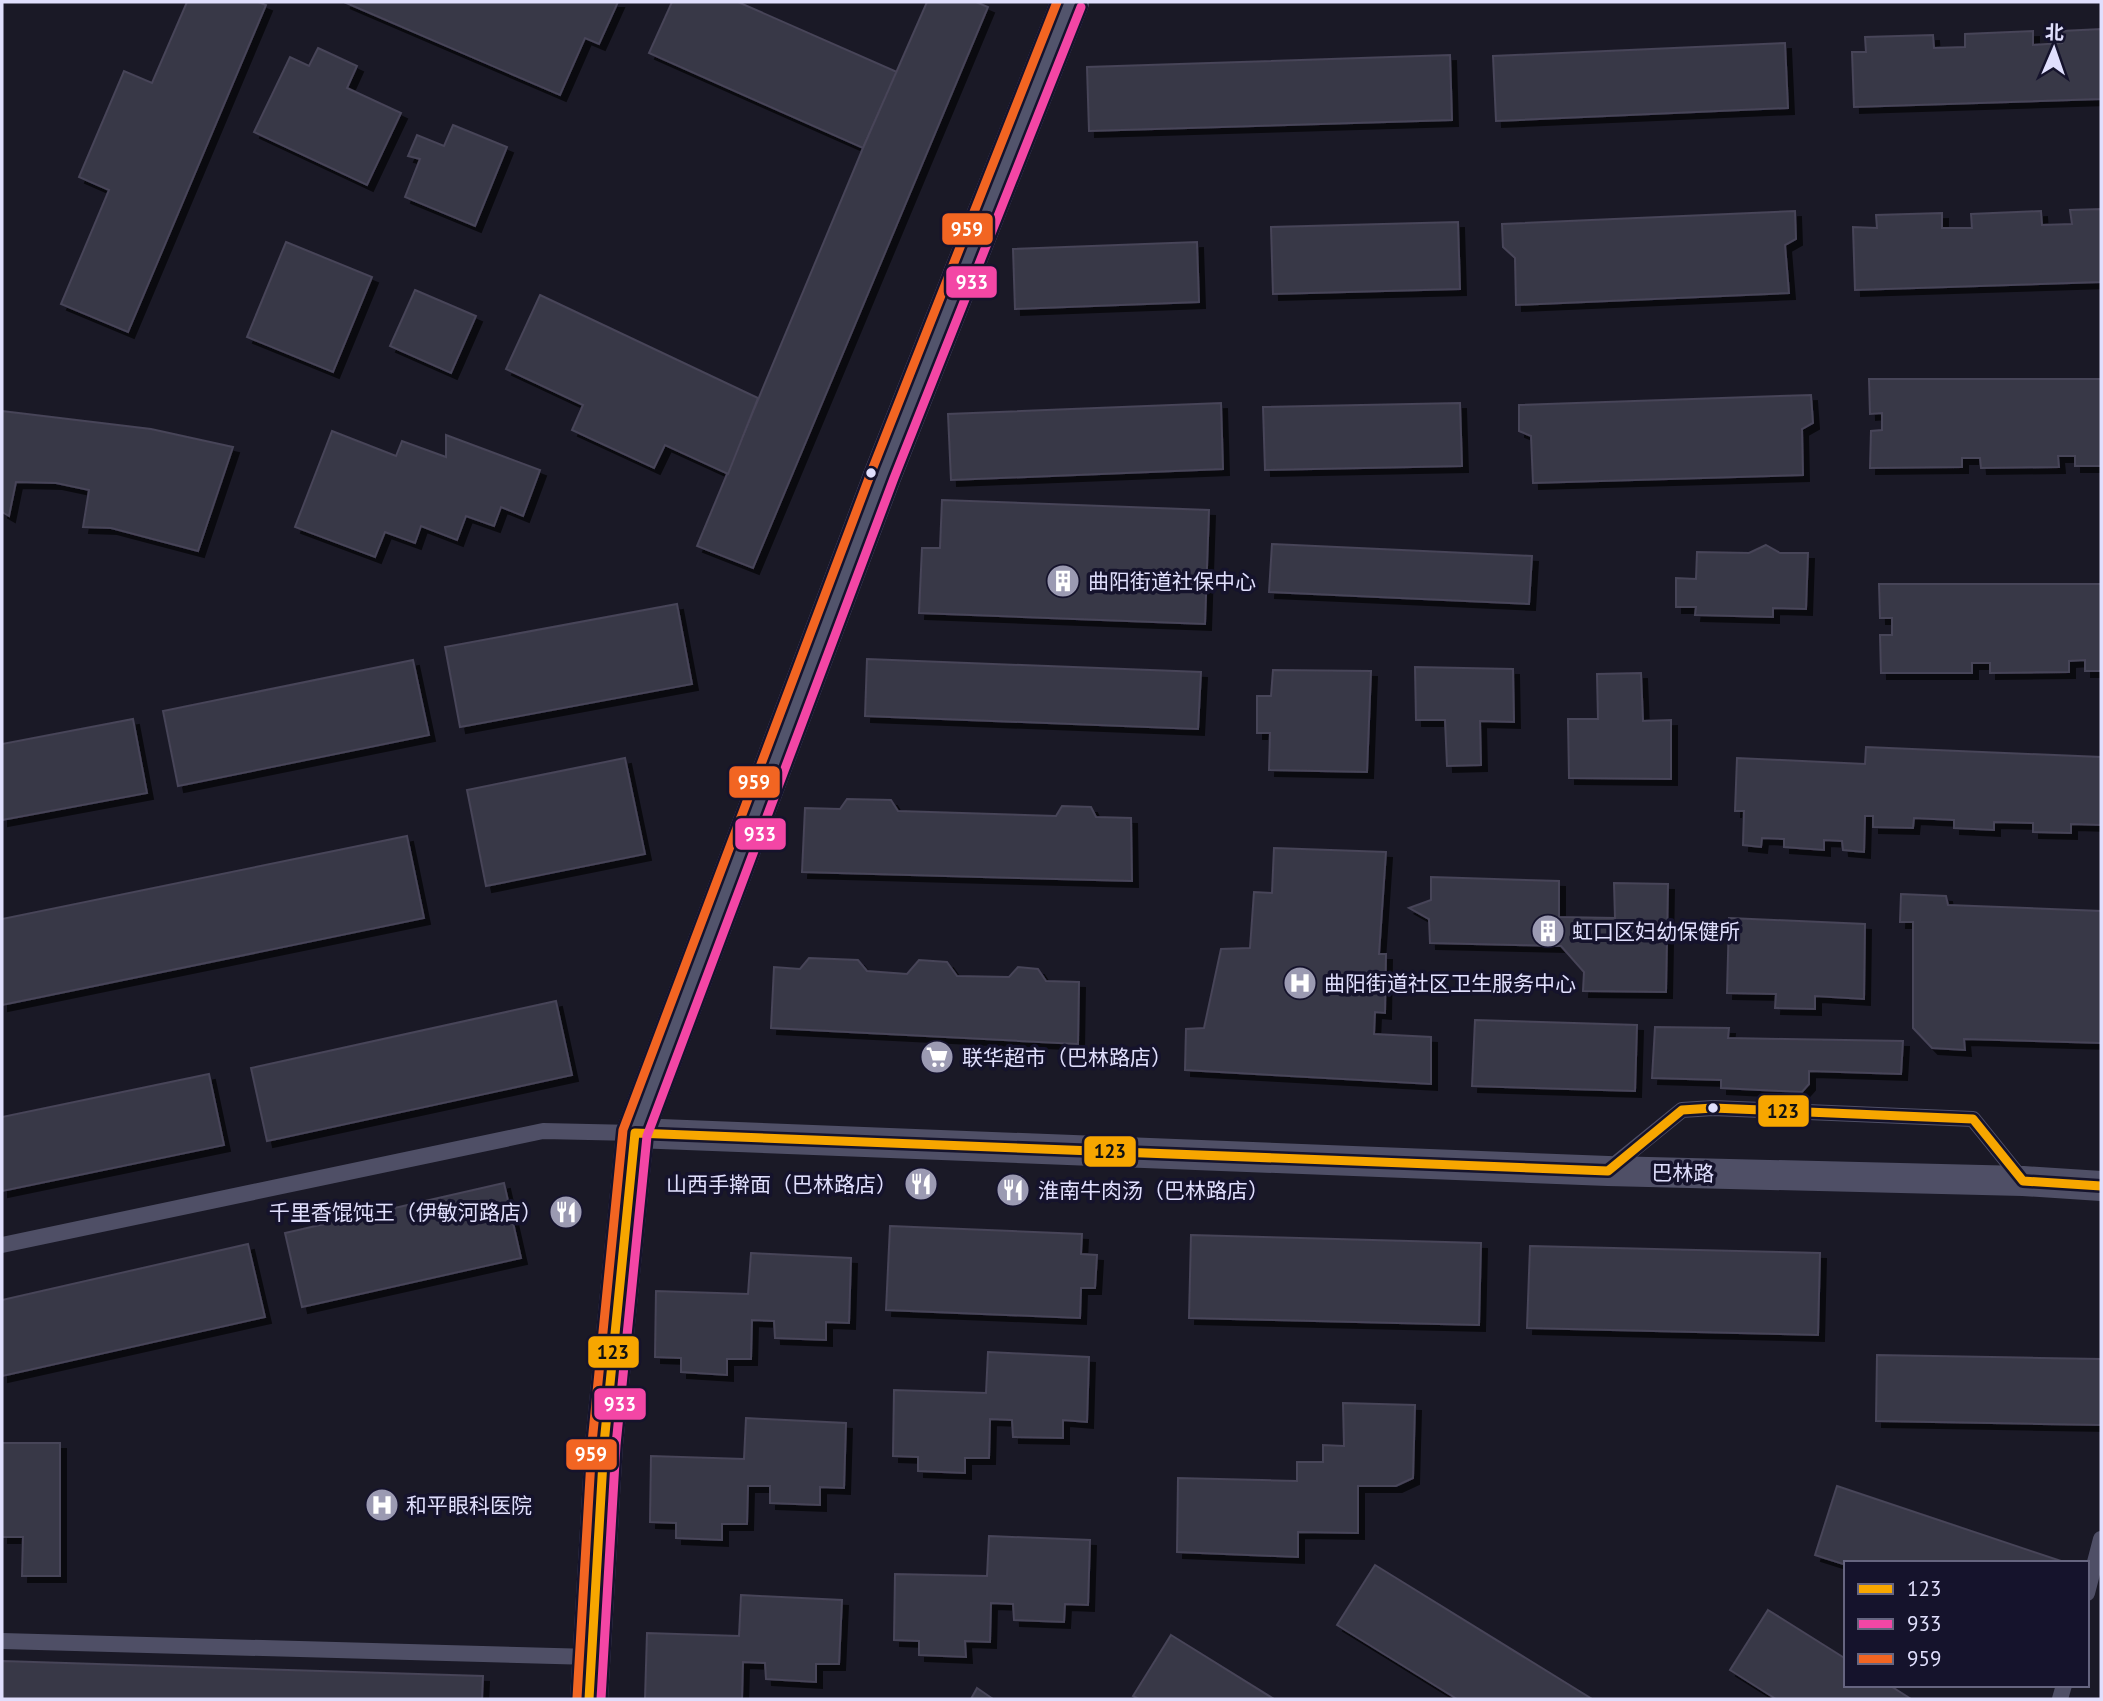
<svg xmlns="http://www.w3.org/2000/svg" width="2103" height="1701" font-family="'PT Sans','Noto Sans SC',sans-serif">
<defs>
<filter id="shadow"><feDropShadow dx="6" dy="6" stdDeviation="0" flood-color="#0009"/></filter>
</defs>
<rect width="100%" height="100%" fill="#1a1926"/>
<g fill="#393847" stroke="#474458" stroke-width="2" filter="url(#shadow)">
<path d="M187,2H258L266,5L128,332L61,304L109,190L79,177L124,71L152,83Z"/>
<path d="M344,2H618L599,44L585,38L560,95Z"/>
<path d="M672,2H738L897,72L863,148L649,53Z"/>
<path d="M927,2H976L988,7L753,568L697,546L863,148Z"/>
<path d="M2101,29V99L1854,107L1852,52H1866L1865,37L1933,35L1934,48L1965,47V34L2033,31V45L2062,43V31Z"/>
<path d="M1785,43L1788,108L1496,121L1493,56Z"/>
<path d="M318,48L357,66L347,88L401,113L367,185L254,132L290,57L309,66Z"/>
<path d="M1450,55L1452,120L1089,131L1087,67Z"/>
<path d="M453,125L507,147L475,226L405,197L420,159L408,156L417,135L444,146Z"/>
<path d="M2101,209V282L1855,290L1853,227L1877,228L1876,215L1942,213V228H1972L1971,214L2041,211L2042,225L2072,224L2070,210Z"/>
<path d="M1795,211L1796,239L1785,245L1789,293L1516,305L1515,258L1503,247L1502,224Z"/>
<path d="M1458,222L1460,289L1273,294L1271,227Z"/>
<path d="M286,242L372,277L333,372L247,337Z"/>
<path d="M1197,242L1199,302L1015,309L1013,249Z"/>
<path d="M415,290L476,316L451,373L390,346Z"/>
<path d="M540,295L758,398L728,474L665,445L654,468L572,430L583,405L506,369Z"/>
<path d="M1869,379H2101V466H2075V456H2058L2059,467L1981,468L1980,458H1962V467L1870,468L1871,431L1882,430V413L1870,414Z"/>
<path d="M1811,395L1813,423L1802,429L1803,475L1533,483L1531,436L1519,431V405Z"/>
<path d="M1221,403L1223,469L951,480L948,414Z"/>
<path d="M1460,403L1462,466L1265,470L1263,407Z"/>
<path d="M2,411L151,429L233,447L198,551L111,528L83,527L89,490L56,483L16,482L9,516L2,512Z"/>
<path d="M332,431L396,456L402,441L446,457V435L540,470L523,516L501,507L494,526L466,516L457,540L421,526L415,543L385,532L375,557L295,527Z"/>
<path d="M942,500L1209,510L1205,624L919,613L922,548H940Z"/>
<path d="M1272,544L1532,556L1529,604L1269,592Z"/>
<path d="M1766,545L1780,553H1808L1806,609L1773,608V617L1695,615L1696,607H1676V578L1696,579L1697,552L1749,553Z"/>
<path d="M1879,584H2101V671H2085V660L2069,661V672L1990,673V663H1972V673H1881L1880,635H1892V618H1880Z"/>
<path d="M677,604L692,684L460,727L445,647Z"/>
<path d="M867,659L1201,672L1198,729L865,716Z"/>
<path d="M413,660L429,735L178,786L163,711Z"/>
<path d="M1415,667L1513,669L1514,722L1480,721L1481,765L1447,766L1445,720H1416Z"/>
<path d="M1273,670L1371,671L1367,772L1269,770L1270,733H1257V696H1271Z"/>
<path d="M1641,673L1643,721L1671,720V779L1569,778L1568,719H1598L1597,674Z"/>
<path d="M133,719L147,793L2,820V744Z"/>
<path d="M1866,747L2101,757V825L2071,824V833L2033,832V823L1994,822V830L1954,828V820L1914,818L1913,828L1873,827V816H1865L1864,852L1843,850L1842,841L1824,840V850L1784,847V839L1762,838L1761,847L1743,845L1744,811H1735L1737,758L1865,764Z"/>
<path d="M625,758L645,854L486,886L467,790Z"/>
<path d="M847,799L891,800L898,811L1056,816L1062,806L1091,807L1096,817L1131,818L1132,881L802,872L805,808L840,809Z"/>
<path d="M407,836L424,918L2,1005V919Z"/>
<path d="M1274,848L1386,852L1379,954H1386L1385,1013L1375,1012L1374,1034L1431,1037V1084L1185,1070L1186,1029L1204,1028L1221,949L1250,948L1254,892L1272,893Z"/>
<path d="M1431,877L1559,881V917L1615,918L1614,883L1668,884L1666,992L1583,991L1584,972L1561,946L1430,943L1429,919L1409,908L1431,900Z"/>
<path d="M1901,894L1946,896L1948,905L2101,911V1043L1964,1039L1965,1050L1932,1048L1913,1028V922H1900Z"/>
<path d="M1729,918L1865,924L1864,999L1815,996V1009L1775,1008L1776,994L1727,993Z"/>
<path d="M809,958L858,960L867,971L907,974L919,960L947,962L957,976L1009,977L1018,967L1038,969L1046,981L1079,982L1078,1044L771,1028L774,967L800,969Z"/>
<path d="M556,1001L572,1075L267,1141L251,1068Z"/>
<path d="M1475,1020L1637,1025L1635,1091L1472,1086Z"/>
<path d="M1655,1027L1729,1028L1728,1038L1903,1041L1901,1074L1809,1071V1084L1802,1092L1721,1088V1080L1652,1078Z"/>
<path d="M209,1074L224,1145L2,1191V1117Z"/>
<path d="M504,1183L521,1258L302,1307L285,1233Z"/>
<path d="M890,1226L1082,1234L1081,1254L1097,1255L1095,1288H1081L1080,1318L886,1310Z"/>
<path d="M1191,1235L1481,1243L1479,1325L1189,1318Z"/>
<path d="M248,1244L265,1317L2,1376V1300Z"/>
<path d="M1530,1246L1820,1253L1818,1335L1527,1328Z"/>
<path d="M751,1253L851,1258L849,1323L826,1322V1340L775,1338L774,1321L752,1320L751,1359H727V1375L681,1372V1358L655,1357L656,1291L748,1294Z"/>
<path d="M988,1352L1089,1357L1087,1422L1063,1420V1438L1013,1437L1012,1420L990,1419L989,1458H965V1473L918,1471V1457L893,1456L894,1390L986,1393Z"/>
<path d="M1877,1355L2101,1359V1425L1876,1421Z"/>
<path d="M1343,1403L1415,1405L1413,1478L1396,1486H1358V1533L1298,1532V1557L1177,1552L1178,1478L1297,1481V1462H1323V1445L1344,1446Z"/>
<path d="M746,1418L846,1423L844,1488L820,1487V1505L770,1503V1486H748L747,1524H722V1540L676,1538V1523L650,1522L651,1456L744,1459Z"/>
<path d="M2,1443H60V1576H22L23,1537H2Z"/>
<path d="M1837,1486L2067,1563H1846V1565L1815,1555Z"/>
<path d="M989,1536L1090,1540L1088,1605L1065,1604L1064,1622L1014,1620L1013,1604L991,1603L990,1642L965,1641L966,1657L919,1655V1641L894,1640L895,1574L987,1576Z"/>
<path d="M1375,1565L1592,1699H1457L1337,1625Z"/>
<path d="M741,1595L842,1600L839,1664H816V1682L766,1679L765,1663L743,1662L742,1699H645L647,1633L739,1636Z"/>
<path d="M1768,1610L1846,1659V1685H1889L1911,1699H1776L1730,1670Z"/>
<path d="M1171,1635L1274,1699H1139L1133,1696Z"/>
<path d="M2,1661L483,1676L482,1699H2Z"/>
<path d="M977,1688L993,1699H971Z"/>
</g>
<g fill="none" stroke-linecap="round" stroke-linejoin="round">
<g stroke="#4f4f66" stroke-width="16">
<path d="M1608,1170L1682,1110L1713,1108L1973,1119L2023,1181"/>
<path d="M2,1245L543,1131L635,1133"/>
<path d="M2087,1593L2101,1539"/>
<path d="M2,1641L592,1657"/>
<path d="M2060,1699L2064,1685"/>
</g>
<path stroke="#4f4f66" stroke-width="30" d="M635,1133L1608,1171L2023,1181L2101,1186"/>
<path stroke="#52546c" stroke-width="38" d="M589,1699L604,1444L635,1133L883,474L1070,2"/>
<defs>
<path id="bus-1" d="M589,1699L604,1444L635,1133L1608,1171L1682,1110L1713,1108L1973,1119L2023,1181L2101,1186"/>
<path id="bus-2" d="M601,1699L616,1445L647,1136L894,478L1081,7"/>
<path id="bus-3" d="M577,1698L592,1443L623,1130L872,470L1057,2"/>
</defs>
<use href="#bus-1" stroke="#15132c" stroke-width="14"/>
<use href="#bus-2" stroke="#15132c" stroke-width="14"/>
<use href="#bus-3" stroke="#15132c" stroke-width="14"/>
<use href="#bus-1" stroke="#f7a600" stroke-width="9"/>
<use href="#bus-2" stroke="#f346a5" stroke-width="9"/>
<use href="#bus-3" stroke="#f26522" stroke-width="9"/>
</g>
<defs>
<symbol id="building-disc" viewBox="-11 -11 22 22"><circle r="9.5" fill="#9b9ab2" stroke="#15132c"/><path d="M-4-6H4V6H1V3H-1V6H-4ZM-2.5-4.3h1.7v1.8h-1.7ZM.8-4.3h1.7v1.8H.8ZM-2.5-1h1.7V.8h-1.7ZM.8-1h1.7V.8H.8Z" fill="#fff"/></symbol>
<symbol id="hospital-disc" viewBox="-11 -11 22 22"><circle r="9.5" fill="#9b9ab2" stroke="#15132c"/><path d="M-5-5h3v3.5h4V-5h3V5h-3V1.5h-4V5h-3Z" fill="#fff"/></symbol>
<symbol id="supermarket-disc" viewBox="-11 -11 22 22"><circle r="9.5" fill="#9b9ab2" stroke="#15132c"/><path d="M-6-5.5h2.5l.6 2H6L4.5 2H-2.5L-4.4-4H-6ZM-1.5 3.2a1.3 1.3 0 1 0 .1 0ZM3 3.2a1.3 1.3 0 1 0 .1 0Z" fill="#fff"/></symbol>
<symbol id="restaurant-disc" viewBox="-11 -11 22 22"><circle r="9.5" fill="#9b9ab2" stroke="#15132c"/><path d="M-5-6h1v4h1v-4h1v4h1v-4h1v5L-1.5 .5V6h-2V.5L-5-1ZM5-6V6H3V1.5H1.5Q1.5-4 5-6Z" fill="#fff"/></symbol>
</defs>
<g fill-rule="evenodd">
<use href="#building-disc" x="1044" y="562" width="38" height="38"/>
<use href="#building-disc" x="1529" y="912" width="38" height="38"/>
<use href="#hospital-disc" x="1281" y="964" width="38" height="38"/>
<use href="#supermarket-disc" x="918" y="1038" width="38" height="38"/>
<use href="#restaurant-disc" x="902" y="1165" width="38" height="38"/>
<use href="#restaurant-disc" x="994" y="1171" width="38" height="38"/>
<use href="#restaurant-disc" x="547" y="1193" width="38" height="38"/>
<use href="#hospital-disc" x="363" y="1486" width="38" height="38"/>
</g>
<g fill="#e0dffd" stroke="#15132c" stroke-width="2.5">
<circle cx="871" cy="473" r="6"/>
<circle cx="1713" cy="1108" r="6"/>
</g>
<g text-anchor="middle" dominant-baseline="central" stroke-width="7" stroke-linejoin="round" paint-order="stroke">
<g font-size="21" fill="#e0dffd" stroke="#15132c" text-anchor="start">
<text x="1088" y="581">曲阳街道社保中心</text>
<text x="1572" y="931">虹口区妇幼保健所</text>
<text x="1324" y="983">曲阳街道社区卫生服务中心</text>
<text x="962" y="1057">联华超市（巴林路店）</text>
<text x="897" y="1184" text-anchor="end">山西手擀面（巴林路店）</text>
<text x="1038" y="1190">淮南牛肉汤（巴林路店）</text>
<text x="542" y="1212" text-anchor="end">千里香馄饨王（伊敏河路店）</text>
<text x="406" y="1505">和平眼科医院</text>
</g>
<g font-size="21" fill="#e0dffd" stroke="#15132c">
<text transform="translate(1683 1173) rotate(1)">巴林路</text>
</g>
</g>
<g stroke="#15132c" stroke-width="2.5">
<rect x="941" y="212" width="53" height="34" rx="7" fill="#f26522"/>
<rect x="945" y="265" width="53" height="34" rx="7" fill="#f346a5"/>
<rect x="728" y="765" width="53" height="34" rx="7" fill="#f26522"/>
<rect x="734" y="817" width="53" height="34" rx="7" fill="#f346a5"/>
<rect x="1757" y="1094" width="53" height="34" rx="7" fill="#f7a600"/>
<rect x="1083" y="1135" width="54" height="33" rx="7" fill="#f7a600"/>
<rect x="587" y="1335" width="53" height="34" rx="7" fill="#f7a600"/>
<rect x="593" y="1387" width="54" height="34" rx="7" fill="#f346a5"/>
<rect x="565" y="1438" width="53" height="33" rx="7" fill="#f26522"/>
</g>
<g font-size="19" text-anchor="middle" font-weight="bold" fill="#fff">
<text x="967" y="236">959</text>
<text x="972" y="289">933</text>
<text x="754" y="789">959</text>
<text x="760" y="841">933</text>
<text x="620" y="1411">933</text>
<text x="591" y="1461">959</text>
</g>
<g font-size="19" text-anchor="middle" font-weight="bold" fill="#111">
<text x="1783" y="1118">123</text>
<text x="1110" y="1158">123</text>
<text x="613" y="1359">123</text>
</g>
<rect width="2103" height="1701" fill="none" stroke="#e0dffd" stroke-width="7"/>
<rect x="1844" y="1561" width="245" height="126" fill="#15132c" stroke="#666580" stroke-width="2"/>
<rect x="1858" y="1584" width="35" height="10" fill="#f7a600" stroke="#666580" stroke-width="2"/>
<text x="1907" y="1596" font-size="21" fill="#e0dffd">123</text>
<rect x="1858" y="1619" width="35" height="10" fill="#f346a5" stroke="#666580" stroke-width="2"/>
<text x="1907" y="1631" font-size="21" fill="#e0dffd">933</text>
<rect x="1858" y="1654" width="35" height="10" fill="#f26522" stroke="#666580" stroke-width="2"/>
<text x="1907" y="1666" font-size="21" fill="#e0dffd">959</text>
<g transform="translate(2054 49) rotate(2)" stroke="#15132c" stroke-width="5" paint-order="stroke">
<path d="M0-5L12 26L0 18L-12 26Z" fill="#e0dffd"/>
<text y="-10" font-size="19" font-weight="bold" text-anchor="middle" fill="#e0dffd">北</text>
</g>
</svg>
